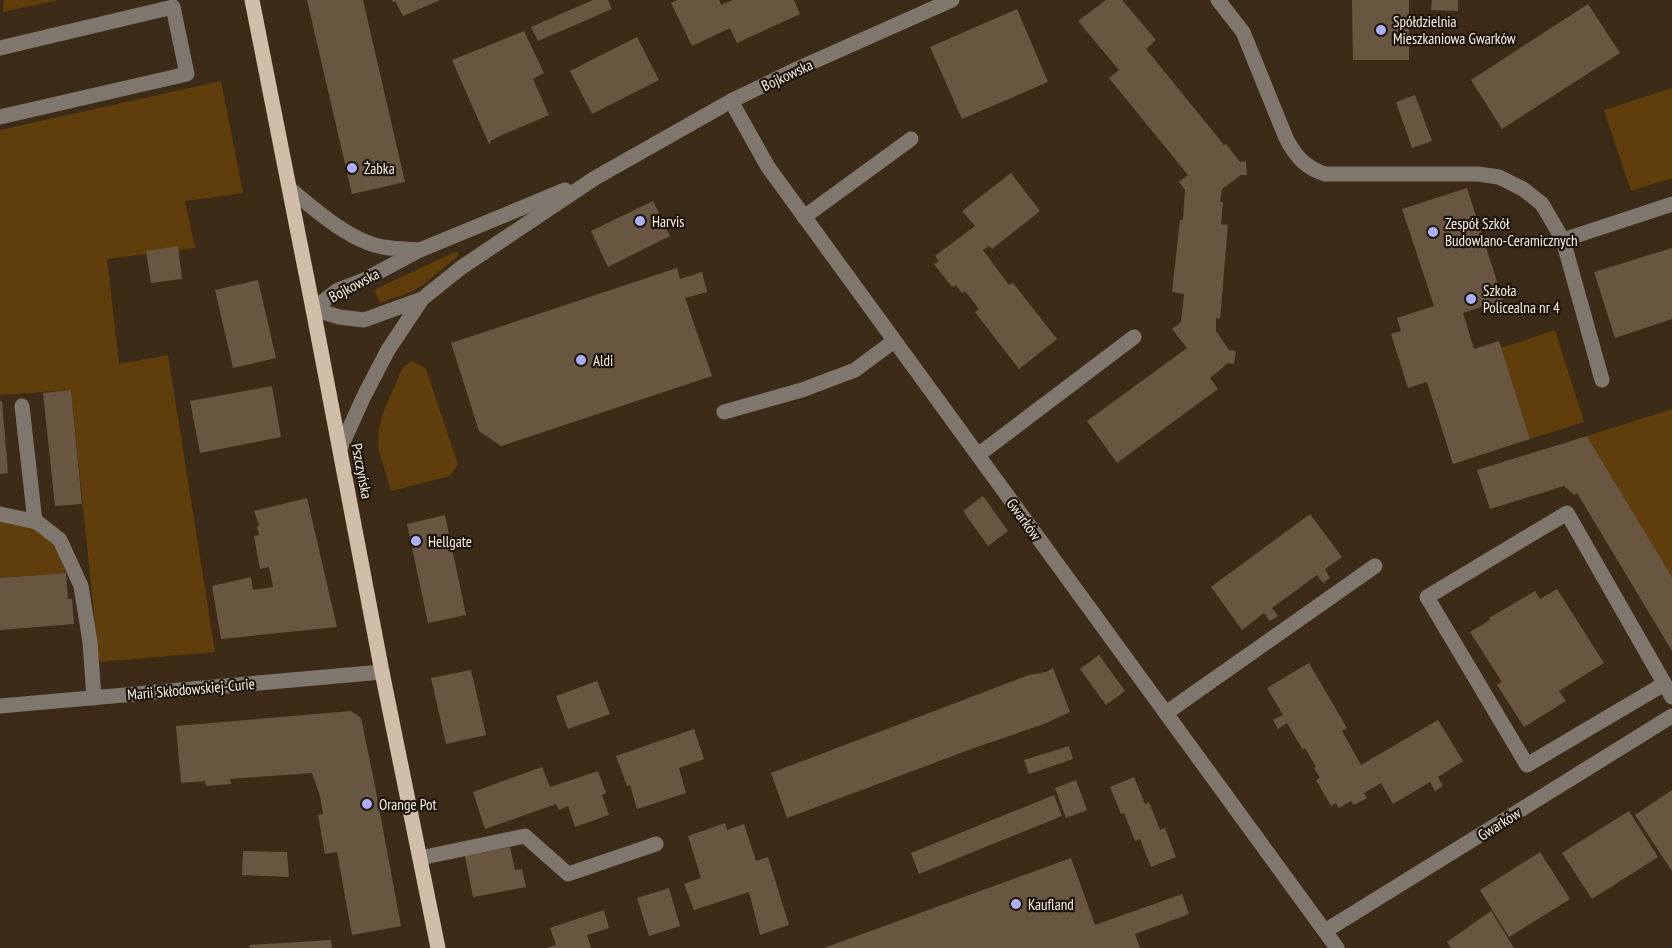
<svg xmlns="http://www.w3.org/2000/svg" width="1672" height="948" font-family="'PT Sans Narrow',sans-serif">
<rect width="100%" height="100%" fill="#3c2c17"/>
<g fill="#5f3e0b">
<path d="M4,0H58L3,12Z"/>
<path d="M221,81L243,193L185,201L195,248L107,259L119,364L168,355L215,652L99,662L71,390L0,395V130Z"/>
<path d="M1672,88V178L1631,191L1604,110Z"/>
<path d="M455,252H458V256L423,285L411,292L380,303L374,290Z"/>
<path d="M1555,330L1584,422L1530,439L1501,348Z"/>
<path d="M412,361L426,369L458,464L450,476L391,491L378,447L379,429L383,413L403,367Z"/>
<path d="M1672,409V577L1587,436Z"/>
<path d="M0,520L35,528L56,547L66,573L0,578Z"/>
</g>
<g fill="#685640">
<path d="M307,0H363L405,182L352,194Z"/>
<path d="M392,0H440L403,16L395,1L393,2Z"/>
<path d="M593,0H608L612,9L538,41L531,27Z"/>
<path d="M677,0H719L721,5L733,0H794L800,14L737,43L730,28L692,46L671,3Z"/>
<path d="M1106,0H1122L1156,40L1146,49L1224,145L1226,144L1240,162L1246,161L1247,175H1241L1222,189L1220,202H1223L1221,224L1228,225L1220,319L1216,318V331L1229,350L1236,351L1234,364L1228,363L1210,378L1218,389L1117,463L1087,421L1187,348L1172,329L1181,322L1184,294L1172,292L1180,220H1183L1185,190L1179,182L1188,175L1109,78L1119,70L1078,21Z"/>
<path d="M1352,0H1409V60H1353Z"/>
<path d="M1432,0H1458V11L1431,10Z"/>
<path d="M1588,4L1620,53L1502,129L1471,80Z"/>
<path d="M1017,9L1048,82L962,119L930,47Z"/>
<path d="M524,31L544,73L533,79L549,115L502,135L490,141L491,143L489,144L452,60Z"/>
<path d="M637,37L659,80L592,114L570,71Z"/>
<path d="M1415,95L1432,141L1412,148L1396,102Z"/>
<path d="M1011,173L1040,211L992,249L989,246L983,250L1009,285L1013,283L1057,339L1019,369L975,312L979,309L965,291L962,293L956,285L952,287L934,264L939,261L935,256L975,226L962,211Z"/>
<path d="M1467,188L1503,300L1463,313L1474,349L1499,341L1530,439L1453,464L1427,382L1408,388L1391,334L1401,331L1397,318L1434,306L1402,209Z"/>
<path d="M653,201L670,236L608,267L591,231Z"/>
<path d="M178,246L182,279L151,283L146,251Z"/>
<path d="M1672,248V319L1615,338L1594,272Z"/>
<path d="M677,268L680,279L702,272L707,292L685,298L712,376L501,446L479,431L451,343Z"/>
<path d="M258,280L276,358L233,368L215,290Z"/>
<path d="M272,386L281,437L200,453L190,401Z"/>
<path d="M71,390L82,504L55,506L43,393Z"/>
<path d="M0,401H2L8,473L0,474Z"/>
<path d="M1587,436L1672,577V651L1577,493L1574,495L1564,486L1490,509L1477,470Z"/>
<path d="M983,496L1008,531L988,546L963,511Z"/>
<path d="M307,498L337,627L221,639L212,586L251,577L253,590L273,587L269,567L260,569L254,536L259,535L257,527L259,525L254,511Z"/>
<path d="M1310,514L1342,557L1325,569L1330,578L1323,583L1317,575L1272,608L1278,616L1270,621L1264,613L1242,630L1211,587Z"/>
<path d="M445,515L466,615L428,623L407,524Z"/>
<path d="M66,573L68,599H72L74,624L0,630V578Z"/>
<path d="M1557,589L1604,663L1559,691L1566,701L1524,727L1497,685L1502,682L1470,632L1490,620L1489,618L1535,591L1540,599Z"/>
<path d="M1099,655L1125,691L1106,705L1080,669Z"/>
<path d="M1309,663L1347,728L1342,731L1361,765L1438,720L1463,761L1438,777L1443,786L1435,791L1430,782L1393,804L1381,783L1364,793L1367,798L1354,805L1351,801L1339,808L1336,803L1331,806L1316,780L1320,778L1314,768L1316,767L1305,748L1303,750L1287,723L1278,729L1273,720L1283,715L1267,688Z"/>
<path d="M1053,668L1070,712L1044,724L974,748L787,818L771,773L1029,675L1046,672Z"/>
<path d="M471,670L486,735L446,744L431,678Z"/>
<path d="M597,681L610,714L568,729L556,696Z"/>
<path d="M351,711L361,718L375,786L401,926L352,935L337,852L325,854L318,815L323,814L320,796L312,773L230,779L231,784L206,786L205,781L181,783L176,726Z"/>
<path d="M694,729L704,759L679,768L686,793L637,809L630,785L627,786L616,756Z"/>
<path d="M1069,746L1073,759L1029,774L1024,760Z"/>
<path d="M542,767L550,787L598,771L606,793L602,795L609,815L575,827L568,806L559,810L556,804L485,829L473,792Z"/>
<path d="M1134,777L1145,804L1149,802L1160,830L1165,828L1176,857L1151,867L1140,839L1135,841L1124,813L1121,814L1110,787Z"/>
<path d="M1076,780L1087,810L1066,818L1055,788Z"/>
<path d="M1672,790V871L1635,815Z"/>
<path d="M1054,795L1062,816L919,874L911,853Z"/>
<path d="M1629,811L1658,857L1592,899L1562,853Z"/>
<path d="M725,823L727,830L744,824L756,861L768,857L789,925L760,935L749,892L694,910L684,884L701,878L688,836Z"/>
<path d="M510,847L515,870L522,869L526,887L473,897L465,856Z"/>
<path d="M243,851L287,852L289,877L242,875Z"/>
<path d="M1540,852L1570,899L1509,937L1480,890Z"/>
<path d="M1071,858L1095,925L1182,894L1189,914L1135,934L1140,948H824Z"/>
<path d="M669,888L680,926L649,936L637,898Z"/>
<path d="M604,910L609,928L587,935L591,948H547L556,945L550,928Z"/>
<path d="M1491,911L1514,948H1451L1447,942Z"/>
<path d="M331,940L332,948H250L249,945Z"/>
</g>
<g fill="none" stroke-linecap="round" stroke-linejoin="round">
<g stroke="#7f776d" stroke-width="15">
<path d="M1218,0L1243,32L1286,138C1295,156 1306,168 1325,174H1478L1499,177L1523,189L1542,204L1563,240L1602,380"/>
<path d="M0,48L173,7L187,74L0,117"/>
<path d="M731,101L768,167L1337,948"/>
<path d="M290,189C314,209 351,242 383,247C395,249 408,249 420,250"/>
<path d="M804,217L911,139"/>
<path d="M1563,240L1672,204"/>
<path d="M313,309L339,317L364,320L422,299L462,267L595,178L731,101L797,69L952,0"/>
<path d="M313,309L338,290L362,281L420,250L565,190"/>
<path d="M22,406L35,522"/>
<path d="M724,412L802,390L855,370L894,341"/>
<path d="M340,449L364,396L388,350L422,299"/>
<path d="M978,455L1134,337"/>
<path d="M0,514L37,522L60,540L81,586L90,642L94,698"/>
<path d="M1664,684L1527,765L1427,597L1567,513L1672,697"/>
<path d="M0,706L382,672"/>
<path d="M1166,713L1375,566"/>
<path d="M420,858L525,836L568,874L656,844"/>
<path d="M1325,931L1672,716"/>
</g>
<path stroke="#d0bea9" stroke-width="15" d="M252,0L313,309L382,672L438,948"/>
</g>
<g fill="#acaffb" stroke="#1d160d" stroke-width="2">
<circle cx="1381" cy="30" r="6"/>
<circle cx="352" cy="168" r="6"/>
<circle cx="640" cy="221" r="6"/>
<circle cx="1433" cy="232" r="6"/>
<circle cx="1471" cy="299" r="6"/>
<circle cx="581" cy="360" r="6"/>
<circle cx="416" cy="541" r="6"/>
<circle cx="367" cy="804" r="6"/>
<circle cx="1016" cy="904" r="6"/>
</g>
<g text-anchor="middle" dominant-baseline="central" stroke-width="4.5" stroke-linejoin="round" paint-order="stroke">
<g font-size="15" fill="#fbf0e4" stroke="#1d160d" text-anchor="start">
<text x="1393" y="21">Spółdzielnia<tspan x="1393" dy="17">Mieszkaniowa Gwarków</tspan></text>
<text x="364" y="168">Żabka</text>
<text x="652" y="221">Harvis</text>
<text x="1445" y="223">Zespół Szkół<tspan x="1445" dy="17">Budowlano-Ceramicznych</tspan></text>
<text x="1483" y="290">Szkoła<tspan x="1483" dy="17">Policealna nr 4</tspan></text>
<text x="593" y="360">Aldi</text>
<text x="428" y="541">Hellgate</text>
<text x="379" y="804">Orange Pot</text>
<text x="1028" y="904">Kaufland</text>
</g>
<g font-size="15" fill="#fbf0e4" stroke="#1d160d">
<text transform="translate(787 75) rotate(-25)">Bojkowska</text>
<text transform="translate(354 285) rotate(-28)">Bojkowska</text>
<text transform="translate(362 471) rotate(79)">Pszczyńska</text>
<text transform="translate(1024 519) rotate(54)">Gwarków</text>
<text transform="translate(191 689) rotate(-5)">Marii Skłodowskiej-Curie</text>
<text transform="translate(1499 824) rotate(-32)">Gwarków</text>
</g>
</g>
</svg>
